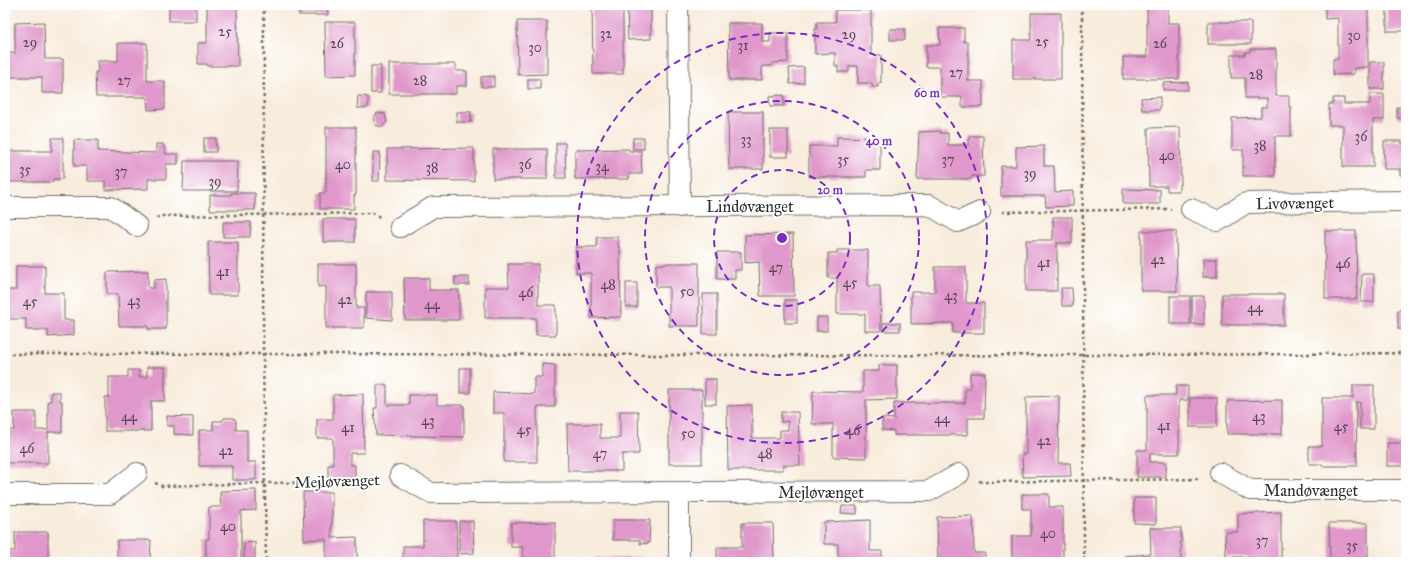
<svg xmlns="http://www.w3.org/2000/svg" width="1411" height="567" font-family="'IM FELL Great Primer',serif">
<rect width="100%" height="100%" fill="#fff"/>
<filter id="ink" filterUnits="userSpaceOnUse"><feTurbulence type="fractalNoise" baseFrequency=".025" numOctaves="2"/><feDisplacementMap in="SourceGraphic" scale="8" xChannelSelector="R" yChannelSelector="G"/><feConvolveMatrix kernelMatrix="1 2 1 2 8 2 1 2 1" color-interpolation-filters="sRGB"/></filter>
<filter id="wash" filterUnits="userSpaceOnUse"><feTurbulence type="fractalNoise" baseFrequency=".012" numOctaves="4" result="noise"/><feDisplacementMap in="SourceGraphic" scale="16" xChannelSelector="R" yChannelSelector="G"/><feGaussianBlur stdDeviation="0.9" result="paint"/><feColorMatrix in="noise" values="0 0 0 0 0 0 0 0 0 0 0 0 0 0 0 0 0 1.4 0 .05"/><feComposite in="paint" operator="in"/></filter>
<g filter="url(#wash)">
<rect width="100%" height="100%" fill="#f8ecdc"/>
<g id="blocks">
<g fill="#e097cb">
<rect x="169" y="5" width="27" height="16"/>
<path d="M207,5H237L238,66H207V64H198V43H207Z"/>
<path d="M298,5H327L328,15H299Z"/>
<path d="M592,5H623V74H593Z"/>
<rect x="1017" y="5" width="54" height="2"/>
<path d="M1140,5H1168V23H1179V79H1123V57H1147V8H1140Z"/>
<path d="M1338,5H1368V67L1354,68V74L1333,75V59H1338V18L1325,19V7H1338Z"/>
<rect x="1387" y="5" width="19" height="26"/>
<path d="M627,6H651V39L628,40Z"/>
<path d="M835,10H871V55H881V83H878V87H872V83H858V66H849V72H838V66H835V53L815,54V29H817V22H836Z"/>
<path d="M1031,13H1061V79H1013V40H1031Z"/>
<path d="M517,21H547V74L518,75Z"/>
<path d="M44,22L45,59H63V93H42V77H5V53H15V23Z"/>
<path d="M325,22H355V75L326,76Z"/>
<rect x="1208" y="22" width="43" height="22"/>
<path d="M728,23H762V42H770V33H788V62L772,63V66H762V80H729Z"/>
<path d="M939,28H964V42H968V81H983V107H962V97H940V67H926V45H940Z"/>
<rect x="890" y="29" width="15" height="11"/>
<path d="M118,43H147V81H165V109L148,110L147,97H96L95,72H98L97,61H118Z"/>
<path d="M1250,49H1276V96H1289V107H1291V136H1275V176H1243V150H1232V118L1261,117V107H1267V98H1245V78H1231V55H1245V52H1250Z"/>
<rect x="1370" y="62" width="14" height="27"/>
<path d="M389,64H456V71H467V86H456V94H389Z"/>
<rect x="371" y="66" width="10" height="27"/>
<path d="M804,67V83L790,84L789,68Z"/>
<path d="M494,76V87H481V77Z"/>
<rect x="528" y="79" width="12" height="10"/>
<path d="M1188,82V90H1163V83Z"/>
<path d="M1370,94H1384V120H1373V167H1343V125H1329V104H1333V98H1344V104H1370Z"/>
<path d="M784,95V106H770L769,96Z"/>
<path d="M358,96L368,97V108H357Z"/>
<path d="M1160,97V110H1142L1141,98Z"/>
<rect x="1397" y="107" width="9" height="11"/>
<rect x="457" y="112" width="14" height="10"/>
<path d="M728,112H763V169H729Z"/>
<path d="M377,113L385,114L387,122L382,127L375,125L373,118Z"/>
<path d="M326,127H356V195H354V209H320V193H326Z"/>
<path d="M1180,127L1181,184H1179V191H1167V186H1149L1148,128Z"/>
<rect x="770" y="130" width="18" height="27"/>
<path d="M940,131V133H948V145H969V136H983L984,176H972V179H917L919,132Z"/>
<path d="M837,137L880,138V170H866V177H809V146H837Z"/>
<path d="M52,138H63V179H53V182H5V151H52Z"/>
<rect x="204" y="138" width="12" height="14"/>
<rect x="633" y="138" width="11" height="11"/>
<path d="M74,140H98V151L156,153V144H163L166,154H178V164H166V179H148V189L105,190V181H87V166H74Z"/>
<path d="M1384,141H1402V144H1406V175H1400V169H1384Z"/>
<path d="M556,143H565L566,178H556Z"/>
<path d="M1044,146V166H1054L1055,192L1073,191V206L1046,207L1045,196H1001V166H1016V147Z"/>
<path d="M474,148V181L387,180V149Z"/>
<rect x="493" y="149" width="54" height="30"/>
<path d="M629,149V151H641L642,174H629V179H575V150Z"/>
<path d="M373,152H380L379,181H373Z"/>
<path d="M184,161H238L237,191H183Z"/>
<path d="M1123,189L1160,190V204H1123Z"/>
<path d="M231,193H255V210H210V195H231Z"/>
<path d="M1053,217H1072V243H1057V291H1026V240H1053Z"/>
<rect x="323" y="219" width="32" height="23"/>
<path d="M223,222H251L250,237H223Z"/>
<path d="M1141,231H1176L1177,291H1141Z"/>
<path d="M1325,231H1356L1357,299H1325Z"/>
<path d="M793,234L794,296H760L759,262L745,263V235Z"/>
<path d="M597,237H618V247H620L621,317L591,318V273H576V247H597Z"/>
<path d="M208,242H238V295H209Z"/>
<path d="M837,250H868V286H880L881,331H865V314H837V278H828V253H837Z"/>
<path d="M717,252H741V270H735V279H717Z"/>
<rect x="1203" y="259" width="14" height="18"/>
<path d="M669,263H699V326H669V287H656V265Z"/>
<path d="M318,264H356V308H364V328H326V286L318,287Z"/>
<path d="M508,264H538V305H556V335H536V318H485V287H509Z"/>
<path d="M16,266H45V293H64V320H74V335L48,337V330H26V319H5V290H16Z"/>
<path d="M935,267H966V303H984V333H953V323L911,324V292H935Z"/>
<path d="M148,271V288H154V280L166,279V329H148V326H119L118,294H107V272Z"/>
<path d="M1362,274H1374V302H1361Z"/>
<rect x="455" y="277" width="14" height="8"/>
<path d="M404,278H429V290H459V320H405Z"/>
<rect x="626" y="283" width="11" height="24"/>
<path d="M1061,288H1072L1073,306H1062Z"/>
<path d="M366,292H392V320L366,318Z"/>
<rect x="703" y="294" width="14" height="40"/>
<rect x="1222" y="294" width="62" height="31"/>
<rect x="1170" y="296" width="20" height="28"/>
<rect x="1192" y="296" width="12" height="28"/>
<rect x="785" y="300" width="12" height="23"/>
<path d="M1406,309V329H1398V310Z"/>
<rect x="817" y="317" width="10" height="14"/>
<rect x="883" y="323" width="17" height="8"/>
<path d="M542,364L555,365V407H537V462H504V413H493V392L534,394V377H542Z"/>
<path d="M879,365H897V399L866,400V458L833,457V424H812L813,391L863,392V371H879Z"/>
<path d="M147,367H165V401H151V431H105V397H109V377H128V370H139V377H147Z"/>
<rect x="460" y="368" width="10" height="25"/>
<path d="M970,373H985L984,418H968V435H894V431L882,430V418L894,419V403H965V389H970Z"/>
<rect x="705" y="379" width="11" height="25"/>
<path d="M377,385H387V405H409V395H437V405H464V437L376,435L374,408H377Z"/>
<path d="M1353,385H1374V429H1360V402H1356L1357,466H1322V464H1309V446H1322V398H1353Z"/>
<path d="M1176,386H1188V400H1179V454H1150V462H1166V477H1137V450H1147V395H1176Z"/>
<rect x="669" y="390" width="33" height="74"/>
<path d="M51,392H60V401H62V432H48V463H6V430H14V412H36V430H48V401H51Z"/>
<path d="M363,394L364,453H350V465H355V480H328V465H333V438H317V419H333V395Z"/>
<path d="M1059,396L1058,463H1070L1071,476L1023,477L1022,454H1026V397Z"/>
<rect x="1190" y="398" width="27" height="29"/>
<path d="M1282,400V434H1227V401Z"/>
<path d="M752,405V438H780V430H788V421L781,422V412H798L800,465H783V470H728L727,406Z"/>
<path d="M620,411H638L639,454H622V471H568L567,424H600V438H620Z"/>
<path d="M167,416L193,417V435L174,434V426H167Z"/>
<path d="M224,418H234L236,421V430H247V462H256V480H232V466H199V430H213V421H222Z"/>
<rect x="1387" y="443" width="19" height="23"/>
<path d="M256,490V510L241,511V561L206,562V539H209V507H221L220,491Z"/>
<path d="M303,492H332V538L357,537V562H316L326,560V539L304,540Z"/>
<path d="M1022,494H1049V507H1063V562H1012V536H1031V509H1022Z"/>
<path d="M1134,498H1156V524L1134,523Z"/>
<path d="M842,506H857V514L841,513Z"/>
<path d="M1281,512V562H1249V557H1226L1225,532H1238V514Z"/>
<path d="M973,516L974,553H985V562H938L937,517Z"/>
<path d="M613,520H650L649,543L640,544V540H613Z"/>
<path d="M870,520V551H882V562H838V544H824V522Z"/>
<path d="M423,521H456L457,562H403V546H423Z"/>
<path d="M459,521H473L474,553L459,554Z"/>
<path d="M555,522V562H523V547H511V523Z"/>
<path d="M742,523H773L774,562H717V547H742Z"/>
<path d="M1329,523H1368V562H1330Z"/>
<path d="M1150,528H1181V562H1125L1124,556L1151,554Z"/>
<path d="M15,532H48V562H5V551H15Z"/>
<path d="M117,540H151L150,562H117Z"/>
<path d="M255,542V560L244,561V543Z"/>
<rect x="595" y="558" width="49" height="4"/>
</g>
</g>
</g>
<g filter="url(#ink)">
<use href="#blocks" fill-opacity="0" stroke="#736f69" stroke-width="1"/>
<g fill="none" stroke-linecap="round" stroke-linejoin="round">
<defs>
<g id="street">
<path d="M678,5L680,207"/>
<path d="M5,207H111L137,226"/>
<path d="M1191,209L1218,221L1246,203L1406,201"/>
<path d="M400,227L433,207L929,205L958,222L980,212"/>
<path d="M1220,473L1250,490H1406"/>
<path d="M400,475L431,493L929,491L959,474"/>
<path d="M679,492V562"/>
<path d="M5,494H110L137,473"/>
</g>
</defs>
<use href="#street" stroke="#736f69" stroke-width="22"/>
<g stroke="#736f69" stroke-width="2.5" stroke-dasharray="3 3" stroke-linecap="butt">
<path d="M264,5L263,353L266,562"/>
<path d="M1082,5L1084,562"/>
<path d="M1002,212L1171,209"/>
<path d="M156,218L161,216L373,213L381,218"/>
<path d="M5,354C472,353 939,358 1406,353"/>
<path d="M979,481L983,482L1199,479"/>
<path d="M155,483L162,486L266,483L375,482L381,481"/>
</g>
<use href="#street" stroke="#fff" stroke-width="20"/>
</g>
</g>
<g fill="none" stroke="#7b2cbf" stroke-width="2" stroke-dasharray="7 5">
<circle cx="782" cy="238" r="68"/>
<circle cx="782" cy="238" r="137"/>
<circle cx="782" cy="238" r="205"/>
</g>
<g text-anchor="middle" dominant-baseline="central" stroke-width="4" stroke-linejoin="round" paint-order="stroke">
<g font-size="14" fill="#584653">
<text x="225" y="31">25</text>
<text x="606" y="33">32</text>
<text x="849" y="34">29</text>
<text x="1354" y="35">30</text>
<text x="1042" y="41">25</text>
<text x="30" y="42">29</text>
<text x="337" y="43">26</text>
<text x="1160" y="43">26</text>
<text x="743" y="45">31</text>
<text x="535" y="47">30</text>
<text x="956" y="72">27</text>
<text x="1256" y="74">28</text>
<text x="124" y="80">27</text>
<text x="420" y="80">28</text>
<text x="1361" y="136">36</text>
<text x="746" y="139">33</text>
<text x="1260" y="145">38</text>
<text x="1167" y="155">40</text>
<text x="843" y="159">35</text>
<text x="948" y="159">37</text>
<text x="343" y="164">40</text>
<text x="525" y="164">36</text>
<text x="602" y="166">34</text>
<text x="432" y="167">38</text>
<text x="25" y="169">35</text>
<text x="121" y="171">37</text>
<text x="1030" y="173">39</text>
<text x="215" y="181">39</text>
<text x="1158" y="259">42</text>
<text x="1044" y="262">41</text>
<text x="1343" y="263">46</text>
<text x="776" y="267">47</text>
<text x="223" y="271">41</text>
<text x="850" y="282">45</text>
<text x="608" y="284">48</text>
<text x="687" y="291">50</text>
<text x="526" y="292">46</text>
<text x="951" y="295">43</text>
<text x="345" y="299">42</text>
<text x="134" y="300">43</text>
<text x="30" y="301">45</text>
<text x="432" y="304">44</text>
<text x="1255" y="307">44</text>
<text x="129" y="416">44</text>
<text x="1259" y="416">43</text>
<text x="942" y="418">44</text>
<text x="428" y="420">43</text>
<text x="1164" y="425">41</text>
<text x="1341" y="426">45</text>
<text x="348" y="427">41</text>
<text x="524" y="429">45</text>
<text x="853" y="430">46</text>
<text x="688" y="433">50</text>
<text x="1044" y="440">42</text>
<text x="27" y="448">46</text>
<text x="226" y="450">42</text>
<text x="600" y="453">47</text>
<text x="765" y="453">48</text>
<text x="228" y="526">40</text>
<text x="1048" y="533">40</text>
<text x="1262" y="540">37</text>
<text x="1352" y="545">35</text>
</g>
<g font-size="16" fill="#2b2b2b" stroke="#fff">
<text transform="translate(1295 203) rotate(-1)">Livøvænget</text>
<text x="750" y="206">Lindøvænget</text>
<text transform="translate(337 481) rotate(-2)">Mejløvænget</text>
<text x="1311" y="490">Mandøvænget</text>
<text x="821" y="492">Mejløvænget</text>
</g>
</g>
<circle cx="782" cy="238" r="6" fill="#7b2cbf" stroke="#fff" stroke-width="2"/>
<g font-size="12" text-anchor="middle" font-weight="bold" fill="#7b2cbf" stroke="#fff" stroke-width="4" stroke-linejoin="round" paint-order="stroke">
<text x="927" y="97">60 m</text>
<text x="879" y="145">40 m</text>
<text x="830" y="194">20 m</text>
</g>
<rect width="1411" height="567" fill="none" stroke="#fff" stroke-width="20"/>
</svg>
